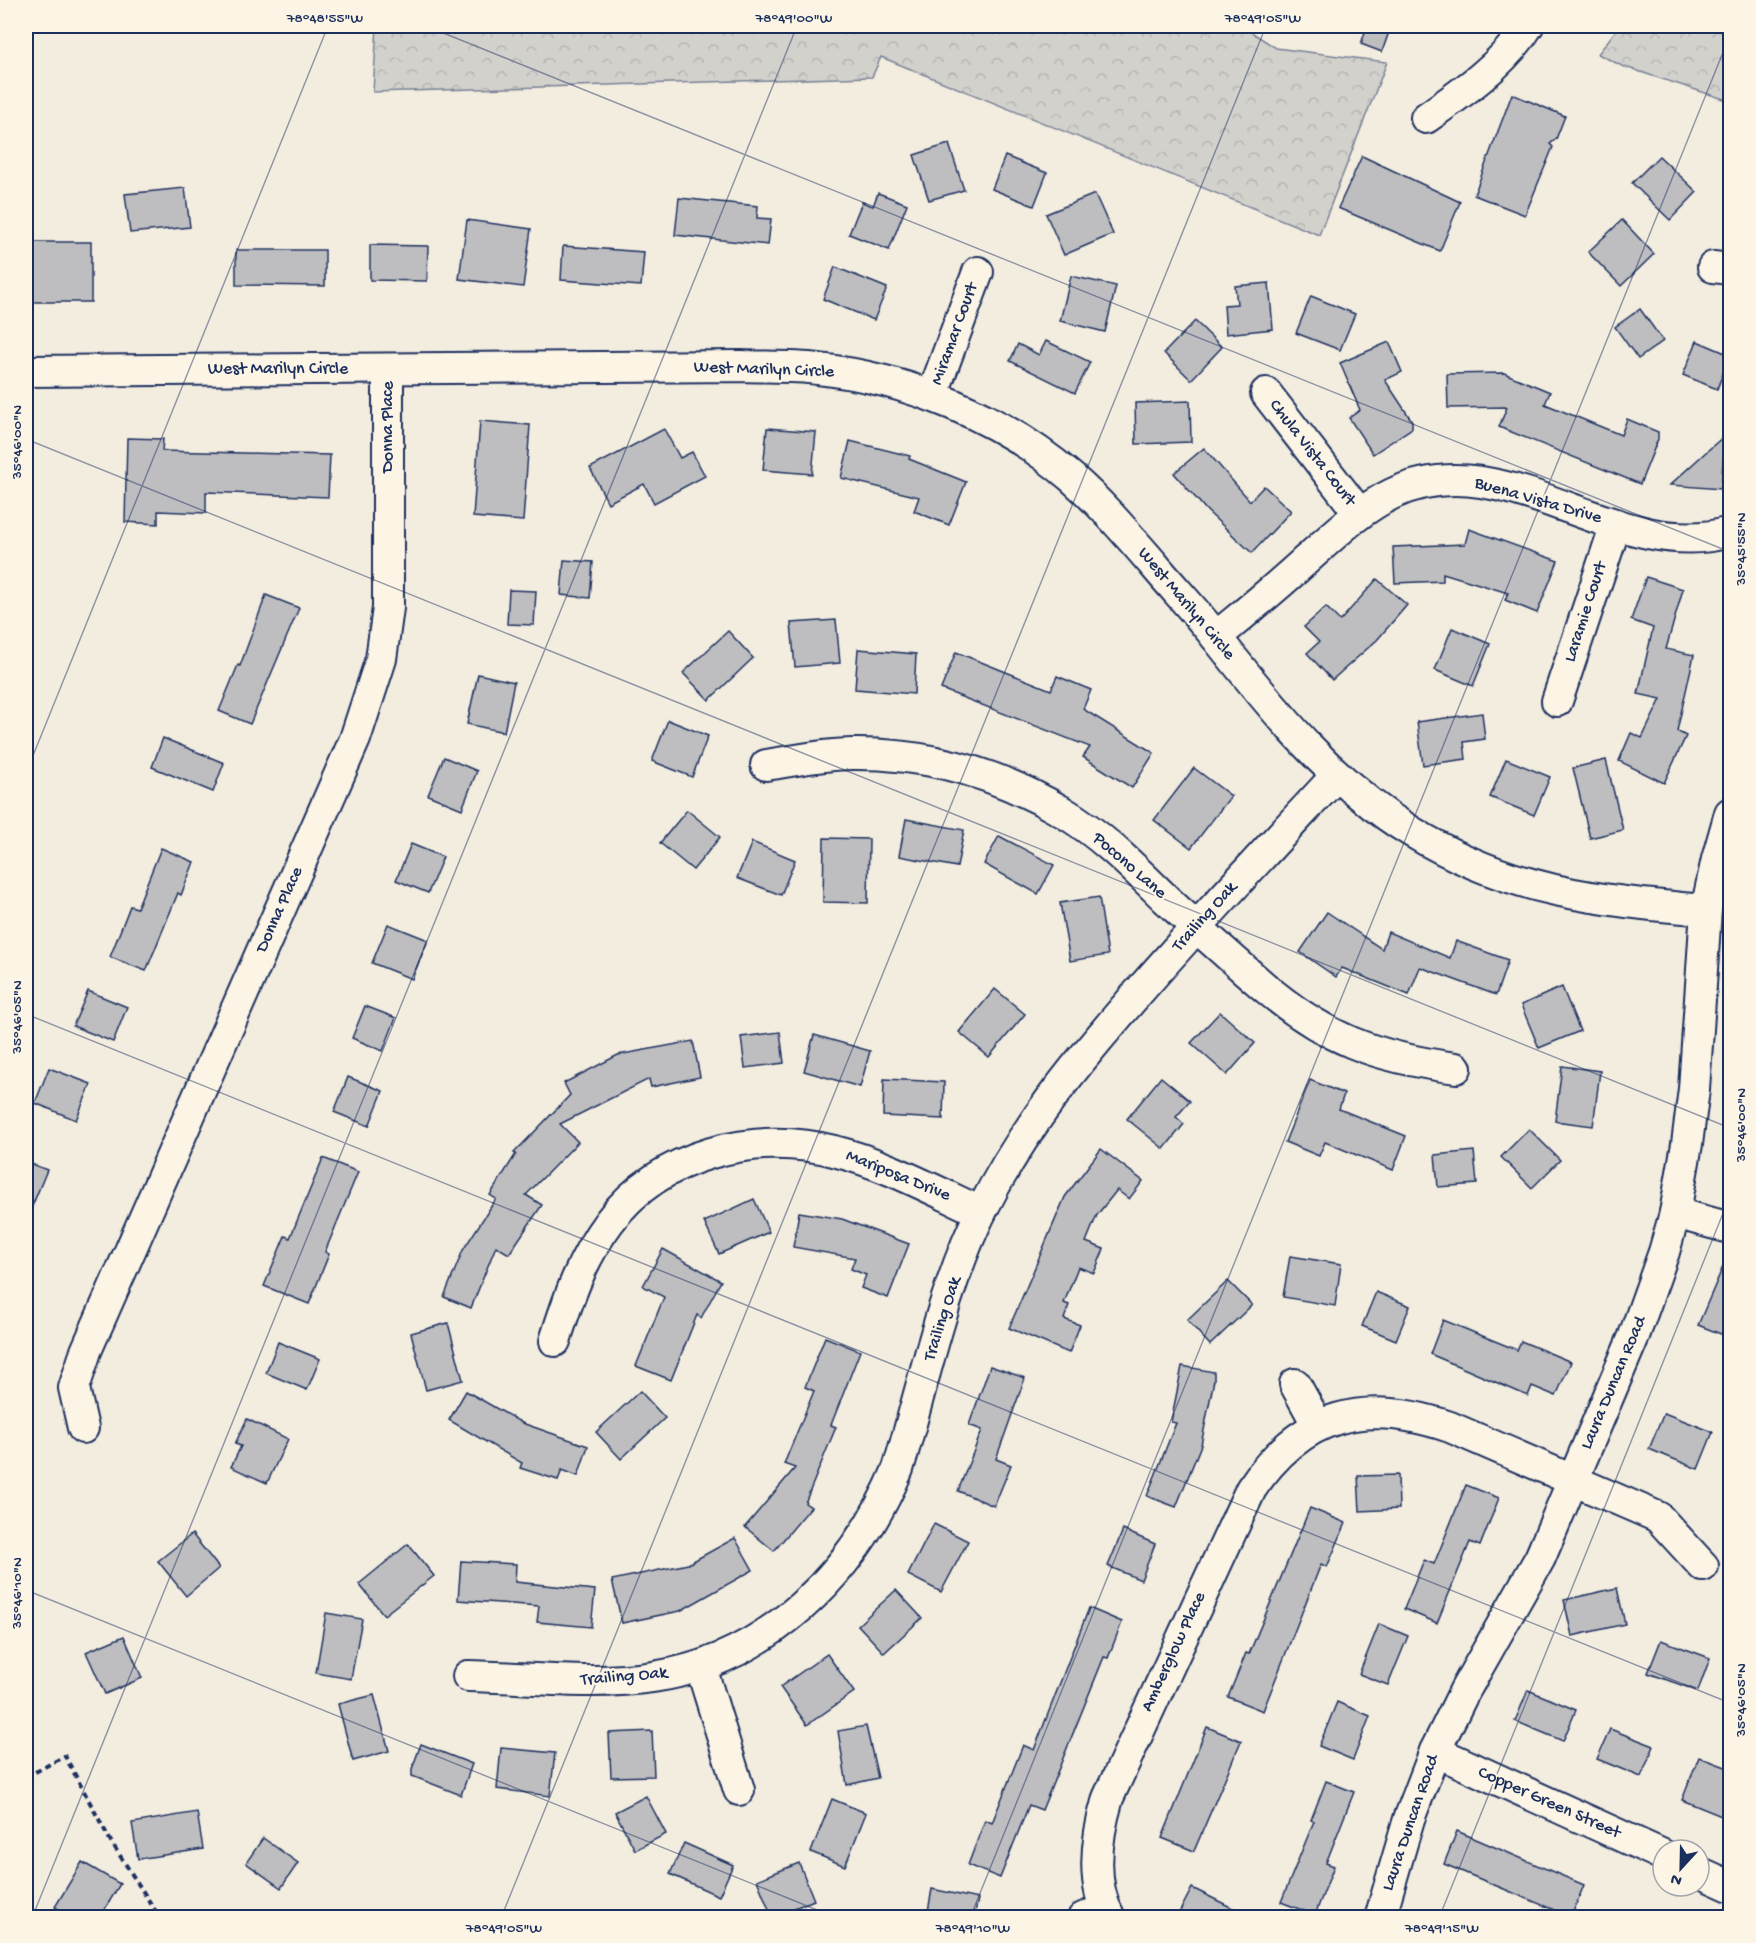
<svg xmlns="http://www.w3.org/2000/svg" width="1756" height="1943" font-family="'Gochi Hand',sans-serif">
<defs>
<pattern id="forest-crowns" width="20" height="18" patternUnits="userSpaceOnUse" patternTransform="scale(1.5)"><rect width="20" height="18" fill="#d3d1cc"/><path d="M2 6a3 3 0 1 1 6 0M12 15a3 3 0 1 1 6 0" fill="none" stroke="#b5b4b2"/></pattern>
</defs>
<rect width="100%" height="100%" fill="#f3ede0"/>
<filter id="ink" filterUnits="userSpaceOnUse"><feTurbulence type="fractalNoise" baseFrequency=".0167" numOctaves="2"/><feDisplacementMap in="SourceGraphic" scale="12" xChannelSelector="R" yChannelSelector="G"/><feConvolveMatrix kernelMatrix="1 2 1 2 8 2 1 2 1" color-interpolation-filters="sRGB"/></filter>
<g filter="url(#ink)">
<g fill="url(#forest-crowns)" stroke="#778095" stroke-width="1.5">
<path d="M377,26H1242L1276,48L1387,62L1319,235L881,57L872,77L373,92Z"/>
<path d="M1625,26H1730V101L1622,66L1598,54L1616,30Z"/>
</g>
<g fill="#bebec0" stroke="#1b2f5e" stroke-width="1.5">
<path d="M1367,26H1391L1382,52L1361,44Z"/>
<path d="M1512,94L1565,116L1556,139L1550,144L1553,147L1525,215L1474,195Z"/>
<path d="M949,144L964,190L929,200L914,155Z"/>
<path d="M1005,156L1047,173L1034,206L992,189Z"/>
<path d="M1362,156L1460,202L1440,251L1338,208Z"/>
<path d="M1659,156L1697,192L1670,220L1632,183Z"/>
<path d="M185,188L190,227L130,233L125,194Z"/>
<path d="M878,193L907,204L889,250L849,234L862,202L873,206Z"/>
<path d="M1095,194L1113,234L1064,255L1046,214Z"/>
<path d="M679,198L758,206L757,218L771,219L768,245L675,235Z"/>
<path d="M467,220L531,229L523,287L459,279Z"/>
<path d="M1622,220L1654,254L1621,286L1588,252Z"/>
<rect x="26" y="242" width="65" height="60"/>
<path d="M370,245L428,246L427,281L370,280Z"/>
<path d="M563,246L644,252L641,286L561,280Z"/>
<path d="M236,250H325V286L236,285Z"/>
<path d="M835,267L887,288L874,320L823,299Z"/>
<path d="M1071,276L1116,286L1105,332L1060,321Z"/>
<path d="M1269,283L1273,329L1226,334L1224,305L1237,304L1235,286Z"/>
<path d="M1311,296L1355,314L1340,350L1296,333Z"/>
<path d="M1640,309L1663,341L1638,359L1615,327Z"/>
<path d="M1195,321L1222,347L1191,380L1164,353Z"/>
<path d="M1046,341L1090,362L1075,393L1010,361L1018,344L1039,355Z"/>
<path d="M1697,341L1730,355L1717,389L1683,375Z"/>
<path d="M1389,342L1402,372L1385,380L1412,421V428L1373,454L1349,418L1360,410L1340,363Z"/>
<path d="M1504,373L1550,392L1545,404L1621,435L1627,419L1658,432V439L1640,484L1499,427L1507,407L1448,408L1447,374Z"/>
<path d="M1190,401L1191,442L1136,444L1135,403Z"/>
<path d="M480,421L530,425L523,521L473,517Z"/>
<path d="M767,428L816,432L812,474L763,470Z"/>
<path d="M664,429L680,458L692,452L705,476L654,503L644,484L608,503L590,468Z"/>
<path d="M1725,435L1721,489L1670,485L1706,452Z"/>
<path d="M127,438L163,439L162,451L330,455L328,497L206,492V513L158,511V524L125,522Z"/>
<path d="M850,441L910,456L909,459L966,482L949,525L914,511L919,497L841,478Z"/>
<path d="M1204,448L1250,501L1264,486L1291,511L1252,553L1207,511L1174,473Z"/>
<path d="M1469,529L1558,561L1537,613L1505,600L1508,593L1443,573V581L1395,583L1393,547L1465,544Z"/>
<path d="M564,560L593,562L590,598L561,595Z"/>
<path d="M1646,577L1683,589L1666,649L1694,655L1677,731L1686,736L1664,783L1619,761L1631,733L1642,738L1661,699L1638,694L1653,628L1631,620Z"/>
<path d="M1377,579L1407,605L1377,640L1332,680L1307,653L1319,642L1304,627L1326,607L1340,621Z"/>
<path d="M509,590L536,591L534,625L507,624Z"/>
<path d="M266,595L299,608L250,724L219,711L238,665L240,666Z"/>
<path d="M836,620L840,663L795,667L791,623Z"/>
<path d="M1452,628L1490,644L1473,686L1435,670Z"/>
<path d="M728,631L753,658L709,700L683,673Z"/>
<path d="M858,649L916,654L914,694L855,689Z"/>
<path d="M956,652L1051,690L1057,676L1091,690L1083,709L1154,753L1132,788L1083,757L1090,747L941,689Z"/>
<path d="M478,674L514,682L504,732L467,724Z"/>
<path d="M1482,713L1485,739L1464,742L1466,759L1423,765L1417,722Z"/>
<path d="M668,720L708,736L692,777L652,761Z"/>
<path d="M163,738L224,763L213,792L152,767Z"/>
<path d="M444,757L477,771L462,809L428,795Z"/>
<path d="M1506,759L1550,777L1534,815L1490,797Z"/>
<path d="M1606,760L1623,830L1590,838L1573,768Z"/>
<path d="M1194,768L1231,796L1191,848L1154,820Z"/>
<path d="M687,810L720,837L693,870L660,843Z"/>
<path d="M906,819L964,830L957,867L899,856Z"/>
<path d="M999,836L1054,865L1038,894L984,864Z"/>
<path d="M824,838L869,839L868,903L823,902Z"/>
<path d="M752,842L795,860L781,895L737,878Z"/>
<path d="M411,844L443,857L428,893L396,880Z"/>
<path d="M161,848L194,862L181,895L178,893L146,971L110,957L130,906L137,908Z"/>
<path d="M1099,897L1108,955L1070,961L1060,903Z"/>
<path d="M1327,912L1382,949L1388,932L1450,958L1456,941L1508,960L1496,995L1420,967L1409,995L1342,968L1336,977L1300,952Z"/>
<path d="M388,924L428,940L412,979L372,963Z"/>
<path d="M1562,987L1580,1031L1539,1048L1521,1005Z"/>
<path d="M995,989L1025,1014L989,1057L959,1032Z"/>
<path d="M88,991L127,1007L113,1042L73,1026Z"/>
<path d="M365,1006L396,1018L383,1051L352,1038Z"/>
<path d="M1220,1012L1255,1043L1227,1075L1191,1043Z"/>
<path d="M780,1032L784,1063L745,1068L741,1037Z"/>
<path d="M814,1035L870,1051L860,1087L804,1071Z"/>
<path d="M693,1041L700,1077L651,1087L649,1079L560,1124L578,1142L526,1195L542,1205L509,1254L496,1246L471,1308L444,1297L463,1250L496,1199L490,1195L516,1154L514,1153L570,1095L564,1083L618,1055Z"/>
<path d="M1562,1066L1600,1071L1593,1126L1555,1121Z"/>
<path d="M49,1068L91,1084L76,1120L35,1103Z"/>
<path d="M348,1077L383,1091L369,1126L334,1112Z"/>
<path d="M1161,1077L1190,1101L1176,1117L1184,1124L1164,1149L1127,1119Z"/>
<path d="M884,1079L944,1082L943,1119L883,1116Z"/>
<path d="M1310,1080L1344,1094L1339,1109L1406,1136L1393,1170L1325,1142L1319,1156L1285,1142Z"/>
<path d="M1529,1129L1560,1160L1532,1188L1501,1157Z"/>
<path d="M1101,1149L1143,1181L1129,1199L1117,1190L1097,1215L1086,1242L1104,1249L1094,1273L1078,1267L1064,1303L1069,1305L1064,1319L1080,1325L1069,1353L1009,1328L1065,1197Z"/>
<path d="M1474,1151L1477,1184L1438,1187L1435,1155Z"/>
<path d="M323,1158L358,1172L325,1252L329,1254L309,1304L264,1286L285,1236L290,1238Z"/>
<path d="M26,1162L47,1170L26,1221Z"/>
<path d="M754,1199L769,1232L719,1254L704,1222Z"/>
<path d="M799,1212L842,1219L909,1244L888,1298L861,1288L866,1275L851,1269L855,1258L793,1247Z"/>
<path d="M1731,1248V1338L1698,1325Z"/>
<path d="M663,1249L721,1281L701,1318L697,1315L671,1380L636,1366L664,1297L643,1286Z"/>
<path d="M1290,1256L1341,1264L1335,1306L1283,1297Z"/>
<path d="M1228,1281L1252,1305L1210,1345L1187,1320Z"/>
<path d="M1376,1292L1410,1306L1396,1340L1362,1326Z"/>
<path d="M1443,1320L1517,1350L1521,1341L1571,1362L1556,1396L1532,1386L1528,1396L1430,1354Z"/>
<path d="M448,1323L463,1380L426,1390L411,1333Z"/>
<path d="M825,1337L860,1351L831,1425L836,1427L805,1503L811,1507L774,1551L745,1527L795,1468L784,1464L814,1391L805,1387Z"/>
<path d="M278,1342L320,1359L307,1390L266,1373Z"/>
<path d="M990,1366L1025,1378L996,1459L1011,1465L994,1506L958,1491L982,1430L969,1425Z"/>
<path d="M1182,1366L1214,1372V1380L1201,1445L1176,1507L1147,1496L1176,1423L1171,1422Z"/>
<path d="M466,1391L522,1423L588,1446L578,1476L562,1470L558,1480L520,1468L522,1463L449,1420Z"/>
<path d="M640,1391L665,1418L621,1459L596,1432Z"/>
<path d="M1664,1413L1713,1432L1698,1469L1649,1449Z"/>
<path d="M247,1419L288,1439L267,1483L231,1467L241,1446L235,1444Z"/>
<path d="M1398,1475L1399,1509L1360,1511L1358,1476Z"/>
<path d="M1466,1485L1499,1498L1480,1546L1470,1542L1437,1623L1404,1609L1424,1560L1434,1564Z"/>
<path d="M1310,1508L1346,1523L1327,1567L1321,1564L1263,1711L1228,1697L1246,1653L1249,1654Z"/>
<path d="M934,1524L968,1541L941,1592L908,1575Z"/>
<path d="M1123,1530L1155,1544L1141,1580L1108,1566Z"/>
<path d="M192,1534L219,1568L186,1596L158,1561Z"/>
<path d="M735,1538L753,1570L680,1611L622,1623L612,1580L688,1564Z"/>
<path d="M408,1544L434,1576L384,1615L359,1584Z"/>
<path d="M461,1561L516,1564L515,1582L595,1590L591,1627L537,1622L539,1606L458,1600Z"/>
<path d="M1617,1588L1625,1624L1572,1636L1564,1600Z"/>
<path d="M896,1590L922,1618L884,1653L858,1625Z"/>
<path d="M1089,1608L1122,1622L1108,1658L1104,1657L1042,1810L1029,1805L1000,1878L968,1865L985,1820L992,1823L1023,1745L1034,1750Z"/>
<path d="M326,1613L362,1619L351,1679L316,1673Z"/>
<path d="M1379,1624L1408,1636L1388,1685L1359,1674Z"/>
<path d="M124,1636L142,1678L105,1694L86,1652Z"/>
<path d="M1661,1640L1710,1658L1698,1691L1648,1673Z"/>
<path d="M827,1654L854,1692L807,1725L780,1687Z"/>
<path d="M1528,1690L1576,1710L1563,1741L1515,1721Z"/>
<path d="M374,1695L389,1751L353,1761L338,1704Z"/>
<path d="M1337,1702L1370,1716L1353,1760L1319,1746Z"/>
<path d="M866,1726L878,1778L847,1785L838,1731Z"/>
<path d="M1207,1727L1241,1741L1194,1851L1162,1838Z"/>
<path d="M1610,1729L1654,1746L1641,1777L1597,1759Z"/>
<path d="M652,1731L654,1776L611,1777L609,1733Z"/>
<path d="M421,1744L472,1764L461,1795L412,1776V1769Z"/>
<path d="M501,1748L555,1753L550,1796L497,1789Z"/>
<path d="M1699,1757L1731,1769V1820L1682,1800Z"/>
<path d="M1326,1781L1354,1792L1326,1863L1334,1866L1315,1915L1281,1902L1314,1821L1311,1820Z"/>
<path d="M646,1796L666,1834L635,1850L615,1812Z"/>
<path d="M832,1799L866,1813L845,1866L811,1852Z"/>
<path d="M197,1812L203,1849L138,1859L132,1823Z"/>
<path d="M1457,1831L1584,1885L1571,1917L1444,1864Z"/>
<path d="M263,1838L298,1863L281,1888L246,1863Z"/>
<path d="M684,1843L733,1865L719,1896L670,1874Z"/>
<path d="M82,1862L120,1884L100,1917H72L55,1907Z"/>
<path d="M799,1863L814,1900L772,1917L757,1880Z"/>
<path d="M1192,1888L1251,1917H1177Z"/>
<path d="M932,1889L978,1899L974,1917H927Z"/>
</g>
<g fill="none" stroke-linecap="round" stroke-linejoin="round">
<defs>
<g id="minor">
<path d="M1426,118C1462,93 1504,64 1528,26"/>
<path d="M1713,267L1730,269"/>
<path d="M26,371L742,366C767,367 793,366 818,369C907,378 1003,418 1071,477C1102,504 1128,535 1155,566C1176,591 1199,615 1219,641C1275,712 1334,785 1412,832C1511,892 1594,900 1706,910"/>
<path d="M1266,393L1359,513"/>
<path d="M932,396L978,272"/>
<path d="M1216,637C1246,612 1277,587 1306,560C1333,536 1359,510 1392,494C1506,439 1614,565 1730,532"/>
<path d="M1557,701L1616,524"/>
<path d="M766,765C794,761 823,754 852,754C927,753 999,774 1063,812C1102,835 1135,869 1167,900C1198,929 1230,957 1262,985C1325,1039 1375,1057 1456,1068"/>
<path d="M1675,1213L1730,1228"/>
<path d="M555,1341C568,1299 582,1258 609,1222C659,1154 755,1130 834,1151C886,1164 933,1190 981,1212"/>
<path d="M1295,1384L1317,1424"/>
<path d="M83,1428L74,1388L86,1351L355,739L381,659L388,608V369"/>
<path d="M701,1667L739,1790"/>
<path d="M468,1676C529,1677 592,1686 653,1677C768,1660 854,1573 898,1469C923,1386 943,1288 982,1210C1025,1124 1080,1059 1143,987C1206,915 1271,846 1336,776"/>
<path d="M1435,1751L1663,1855"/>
<path d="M1699,1872L1730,1886"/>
<path d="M1083,1918L1105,1909"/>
<path d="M1110,1918C1090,1882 1097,1835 1108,1798L1251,1489C1302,1413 1365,1398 1450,1427L1658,1517L1703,1566"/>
<path d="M1380,1918L1409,1819L1435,1751L1464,1692L1540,1558L1634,1336L1664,1252L1675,1213L1687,1144L1694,1089L1706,910L1717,859L1730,813"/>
</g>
</defs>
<use href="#minor" stroke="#1b2f5e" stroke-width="34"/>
<path stroke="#1b2f5e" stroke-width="4" stroke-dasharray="6 4.5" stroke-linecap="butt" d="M26,1777L65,1756L110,1840L160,1918"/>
<use href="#minor" stroke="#fcf5e5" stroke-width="30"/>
</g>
</g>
<path fill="none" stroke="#1b2f5e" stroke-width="1.5" stroke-opacity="0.45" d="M426,26L1730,552M26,439L1730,1128M26,773L328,26M26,1014L1730,1703M26,1590L837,1918M32,1918L797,26M501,1918L1266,26M970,1918L1730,35M1439,1918L1730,1196"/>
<g text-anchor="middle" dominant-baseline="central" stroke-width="4.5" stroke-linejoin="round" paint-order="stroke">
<g font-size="18" fill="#1b2f5e" stroke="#fcf5e5">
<text transform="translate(955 334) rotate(-70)">Miramar Court</text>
<text x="278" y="369">West Marilyn Circle</text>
<text transform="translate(764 370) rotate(2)">West Marilyn Circle</text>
<text transform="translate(388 427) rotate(-90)">Donna Place</text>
<text transform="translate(1312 453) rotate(52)">Chula Vista Court</text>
<text transform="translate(1538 501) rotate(16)">Buena Vista Drive</text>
<text transform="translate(1186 604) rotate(50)">West Marilyn Circle</text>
<text transform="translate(1586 612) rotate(-72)">Laramie Court</text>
<text transform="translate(1129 866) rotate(41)">Pocono Lane</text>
<text transform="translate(280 910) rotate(-66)">Donna Place</text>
<text transform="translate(1205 917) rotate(-48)">Trailing Oak</text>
<text transform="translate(898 1176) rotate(22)">Mariposa Drive</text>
<text transform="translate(943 1319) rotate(-72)">Trailing Oak</text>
<text transform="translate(1614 1383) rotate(-67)">Laura Duncan Road</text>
<text transform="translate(1174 1652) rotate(-65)">Amberglow Place</text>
<text transform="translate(624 1677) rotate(-5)">Trailing Oak</text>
<text transform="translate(1549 1803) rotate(24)">Copper Green Street</text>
<text transform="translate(1411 1823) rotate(-71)">Laura Duncan Road</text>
</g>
</g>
<rect width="1756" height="1943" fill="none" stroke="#fcf5e5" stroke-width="66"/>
<g transform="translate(1681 1868) rotate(202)"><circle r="28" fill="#fcf5e5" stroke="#a2a6af" stroke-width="1.5"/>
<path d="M0-4.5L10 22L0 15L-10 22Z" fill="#1b2f5e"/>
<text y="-9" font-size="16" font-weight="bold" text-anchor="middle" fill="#1b2f5e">N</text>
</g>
<rect x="33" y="33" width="1690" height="1877" fill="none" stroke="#1b2f5e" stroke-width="2"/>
<g font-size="15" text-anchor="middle" fill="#1b2f5e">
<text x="325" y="22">78°48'55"W</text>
<text x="794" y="22">78°49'00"W</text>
<text x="1263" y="22">78°49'05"W</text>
<text transform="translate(16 442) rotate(-90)" y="5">35°46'00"N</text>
<text transform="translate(1740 549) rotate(-90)" y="5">35°45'55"N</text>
<text transform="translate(16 1017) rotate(-90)" y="5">35°46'05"N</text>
<text transform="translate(1740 1125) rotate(-90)" y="5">35°46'00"N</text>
<text transform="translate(16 1593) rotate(-90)" y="5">35°46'10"N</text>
<text transform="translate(1740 1700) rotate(-90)" y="5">35°46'05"N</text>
<text x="504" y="1932">78°49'05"W</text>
<text x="973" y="1932">78°49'10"W</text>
<text x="1442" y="1932">78°49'15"W</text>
</g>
</svg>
